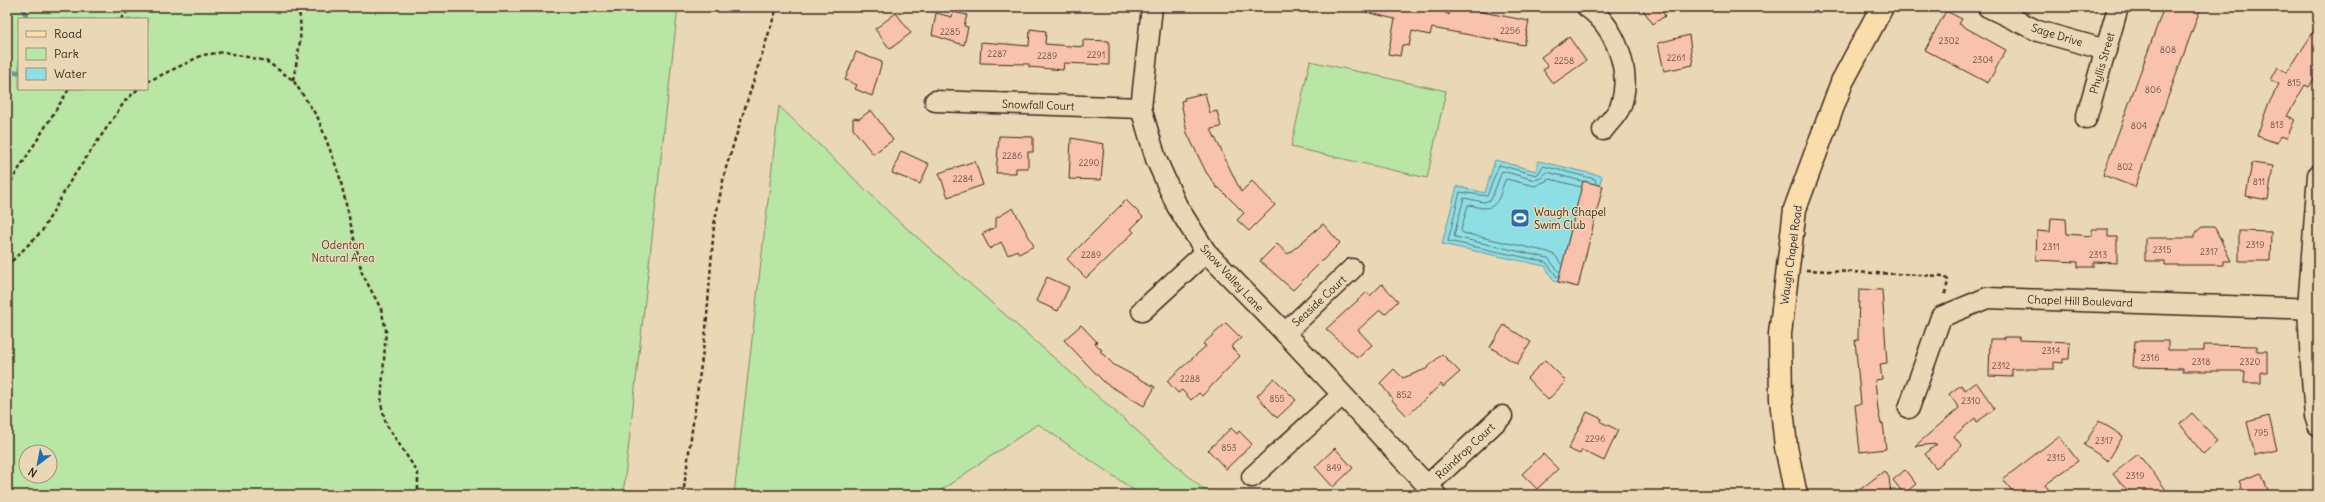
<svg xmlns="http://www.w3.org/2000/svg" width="2325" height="502" font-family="Delius,sans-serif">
<rect width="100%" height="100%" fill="#ead7b5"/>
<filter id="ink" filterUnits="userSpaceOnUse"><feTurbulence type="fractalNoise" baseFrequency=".025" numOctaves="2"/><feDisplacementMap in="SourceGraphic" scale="8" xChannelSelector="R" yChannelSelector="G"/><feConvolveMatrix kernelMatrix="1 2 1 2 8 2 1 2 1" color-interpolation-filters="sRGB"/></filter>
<g filter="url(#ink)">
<g fill="#b9e6a4" stroke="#7a8861" fill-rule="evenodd">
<path d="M7,7H678L623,495H7ZM19,19H147V89H19ZM26,452H50V476H26Z"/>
<path d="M1310,61L1446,91L1427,178L1291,147Z"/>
<path d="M779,106L894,217L1210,495H1141L1038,424L934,495H734Z"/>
</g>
<path fill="#8ddfe5" stroke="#6c9795" d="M1495,160L1536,171L1538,161L1602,176L1574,286L1554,281L1545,266L1442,244L1457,186L1485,193Z"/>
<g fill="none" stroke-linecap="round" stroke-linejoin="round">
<g stroke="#5c726e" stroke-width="1">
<path d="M1561,264L1555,255L1548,252L1463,233L1461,230L1468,205C1473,205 1479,208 1484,208C1501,208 1500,189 1506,179L1535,186L1550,179L1581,187"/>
<path d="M1559,272L1548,258L1455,237L1454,235L1464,198L1483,202L1491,200L1502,171L1535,180L1541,178L1547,172L1582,181"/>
<path d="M1558,278L1546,262L1448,241L1460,192L1487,196L1499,165L1536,175L1539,173L1543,166L1595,179L1596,183"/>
</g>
<g stroke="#6c9795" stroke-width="5">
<path d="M23,7L27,19"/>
<path d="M7,73L19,72"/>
</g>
</g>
<g fill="#f9c2ac" stroke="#3b2a1e">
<path d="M1366,7H1436L1449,15L1450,8L1466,11L1467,9L1529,21L1524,45L1432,28L1430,35L1412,31L1409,46L1402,45L1400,56L1388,54L1395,19L1366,12Z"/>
<path d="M1641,7H1659L1665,16L1653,24Z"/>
<path d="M2164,7H2201L2135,187L2103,175Z"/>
<path d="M1946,11L1962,19L1959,24L2006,50L1988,83L1925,50Z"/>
<path d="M953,12L967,15L964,26L968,27L964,45L932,35L936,13L952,17Z"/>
<path d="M896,13L911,33L890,49L875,29Z"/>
<path d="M2318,25V72L2309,87L2305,85L2287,116L2295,119L2287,138L2280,136L2277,143L2257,136L2268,105L2279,84L2271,80L2278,67L2286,72L2290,68Z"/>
<path d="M1030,29L1046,31L1045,44L1083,47V40L1109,41V65L1064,63L1063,70L1029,67V64L980,63L981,42L1029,46Z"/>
<path d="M1689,35L1693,65L1664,71L1658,43Z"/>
<path d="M1569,37L1586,61L1553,84L1543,70L1548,67L1541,57Z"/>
<path d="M856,52L882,62L872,96L855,89L857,85L845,80Z"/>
<path d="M1205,93L1210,113L1217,111L1221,127L1211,129L1241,192L1252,181L1275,205L1249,231L1237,220L1244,213L1219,188H1217L1206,172L1187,133L1181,101L1185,100L1184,98Z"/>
<path d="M871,110L893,140L873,154L853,129V118L859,119Z"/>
<path d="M999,136L1033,137V152H1028V168H1016V173H996Z"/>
<path d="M1071,138L1104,144L1101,180L1069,179Z"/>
<path d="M901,151L929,164L920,184L892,173Z"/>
<path d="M975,161L983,185L948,197L939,173Z"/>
<path d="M2252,163L2273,166L2268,200L2246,196Z"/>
<path d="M1583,181L1603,186L1578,287L1558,282Z"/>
<path d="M1126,200L1143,217L1131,229L1134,232L1086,278L1067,259Z"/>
<path d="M1013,208L1034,246L1019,254L1017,250L1008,255L1001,242L990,249L982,234L996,227V218Z"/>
<path d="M2051,218L2066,219L2067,234L2092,236V229H2108V237H2117V263L2093,262V267H2078V262L2036,260L2037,231L2050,232Z"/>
<path d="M1323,224L1340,243L1293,290L1260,261L1277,244L1288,254Z"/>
<path d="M2202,227H2214L2216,230L2231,261H2224V265H2165V261H2145V238H2194V234Z"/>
<path d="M2239,231L2271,232L2270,261H2239Z"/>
<path d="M1047,277L1069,287L1058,311L1036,301Z"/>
<path d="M1382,284L1398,301L1385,314L1380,310L1358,330L1372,345L1358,358L1326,329L1367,292L1370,296Z"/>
<path d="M1859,289L1882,290L1887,363L1880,364L1882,379L1875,380L1878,410L1881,424L1883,423L1886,449L1860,452L1855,405L1861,404L1855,340H1858Z"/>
<path d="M1226,323L1241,338L1231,347L1240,356L1202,396L1199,393L1191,400L1182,390L1178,393L1167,381L1206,346L1203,344Z"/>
<path d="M1081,325L1097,342L1095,343L1102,350L1100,351L1114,365L1155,387L1144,406L1105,383L1064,340Z"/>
<path d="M1504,325L1531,342L1517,364L1490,347Z"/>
<path d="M2004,337H2019V340L2070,342L2069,359H2063V363L2054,362V369H2012V377L1989,376L1990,339H2004Z"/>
<path d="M2135,341H2168V350H2204V345L2257,346V351H2267V372H2261V383H2244L2245,371H2183V368L2133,367Z"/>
<path d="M1442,354L1460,372L1443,387L1441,384L1407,416L1391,399L1392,398L1380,383L1394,369L1403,378L1426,369Z"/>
<path d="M1545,360L1566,381L1548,400L1527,378Z"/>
<path d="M1274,378L1296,400L1277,418L1257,396Z"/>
<path d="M1976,382L1995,409L1977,422L1975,418L1954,436L1962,446L1936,468L1925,454L1937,444L1915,446L1959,408L1949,394L1961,385L1965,390Z"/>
<path d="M1587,412L1602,419L1601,422L1618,430L1604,461L1582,450L1580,454L1568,449Z"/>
<path d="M2192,413L2218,441L2203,454L2180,424Z"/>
<path d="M2269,416L2277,450L2255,455L2247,422Z"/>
<path d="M2099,421L2123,436L2108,461L2084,445Z"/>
<path d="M1231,428L1237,434L1239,431L1252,444L1226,469L1208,450Z"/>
<path d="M2059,436L2078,461L2045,485L2049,490L2042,495H2015L2003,479Z"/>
<path d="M1335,448L1353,468L1333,487L1315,467Z"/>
<path d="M1543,454L1558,469L1537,489L1522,474Z"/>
<path d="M2138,454L2158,479L2170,495H2134L2122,485L2113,474Z"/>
<path d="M1905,470L1916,484L1904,494L1893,480Z"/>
<path d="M1884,471L1889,477L1891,495H1853Z"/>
<path d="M2261,473L2270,495H2245L2239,481Z"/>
</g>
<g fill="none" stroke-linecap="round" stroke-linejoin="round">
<defs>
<g id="minor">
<path d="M1152,7L1141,108L1156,159L1177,206L1206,252L1285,333L1436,495"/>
<path d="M1587,7C1616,27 1632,72 1621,105C1618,114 1608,123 1603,130"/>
<path d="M1988,7L2038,31L2106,50"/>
<path d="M935,101L1141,108"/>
<path d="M2086,119L2118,7"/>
<path d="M2318,175L2308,308L2311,366L2315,416L2318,425"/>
<path d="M1142,311L1206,252"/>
<path d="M1285,333L1352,269"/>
<path d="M1909,408L1941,317L1987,298L2318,309"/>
<path d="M1252,477L1342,395"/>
<path d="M1427,486L1502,416"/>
</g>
<path id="major" d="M1796,495L1786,447L1781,399L1780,334L1795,209L1842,82L1882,7"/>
</defs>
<use href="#minor" stroke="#3b2a1e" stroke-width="23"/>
<use href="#major" stroke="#3b2a1e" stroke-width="25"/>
<g stroke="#3b2a1e" stroke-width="2.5" stroke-dasharray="4 3" stroke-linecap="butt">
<path d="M121,19L131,7"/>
<path d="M293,80C298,55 304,32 298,7"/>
<path d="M147,82L203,55L224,52L266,61L293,80L318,118L339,174L362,273L381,309L386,330L381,404L386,424L418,473V495"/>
<path d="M7,188L69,89"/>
<path d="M7,266L42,231L71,180L125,101L138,89"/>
<path d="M1806,270L1943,276L1948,280L1945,296"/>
<path d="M683,495L706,329L714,225L725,171L777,7"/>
</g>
<use href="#minor" stroke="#ead7b5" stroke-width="20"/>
<use href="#major" stroke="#faddab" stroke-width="22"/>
</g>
</g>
<defs>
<symbol id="stadium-square" viewBox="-11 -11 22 22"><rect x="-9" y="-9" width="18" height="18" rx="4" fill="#1f6fb2" stroke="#ead7b5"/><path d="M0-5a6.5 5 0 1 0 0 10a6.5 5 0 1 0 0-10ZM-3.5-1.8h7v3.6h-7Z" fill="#fff"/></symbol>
</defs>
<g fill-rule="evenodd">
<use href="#stadium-square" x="1509" y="207" width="22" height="22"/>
</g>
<g text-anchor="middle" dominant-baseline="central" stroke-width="3" stroke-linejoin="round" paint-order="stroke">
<g font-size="9" fill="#6a5042">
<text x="1510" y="30">2256</text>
<text x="950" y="31">2285</text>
<text x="1949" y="40">2302</text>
<text x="2168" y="49">808</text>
<text x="997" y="53">2287</text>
<text x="1096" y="54">2291</text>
<text x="1047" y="55">2289</text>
<text x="1676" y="57">2261</text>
<text x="1983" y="59">2304</text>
<text x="1564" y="60">2258</text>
<text x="2294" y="82">815</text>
<text x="2153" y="89">806</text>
<text x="2277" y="124">813</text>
<text x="2139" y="125">804</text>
<text x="1012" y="155">2286</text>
<text x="1089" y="162">2290</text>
<text x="2125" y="166">802</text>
<text x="963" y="178">2284</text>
<text x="2259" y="181">811</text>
<text x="2255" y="244">2319</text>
<text x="2051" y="246">2311</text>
<text x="2162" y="249">2315</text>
<text x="2209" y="251">2317</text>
<text x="1091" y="254">2289</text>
<text x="2098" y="254">2313</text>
<text x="2051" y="350">2314</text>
<text x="2150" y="357">2316</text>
<text x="2201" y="361">2318</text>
<text x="2250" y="361">2320</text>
<text x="2001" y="365">2312</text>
<text x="1190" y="378">2288</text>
<text x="1404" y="394">852</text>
<text x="1277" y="398">855</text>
<text x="1971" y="400">2310</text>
<text x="2261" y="432">795</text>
<text x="1595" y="438">2296</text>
<text x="2104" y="440">2317</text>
<text x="1229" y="447">853</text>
<text x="2056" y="457">2315</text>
<text x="1334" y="467">849</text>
<text x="2135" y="475">2319</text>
</g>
<g font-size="11" fill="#3b2a1e" stroke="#ead7b5">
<text transform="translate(2057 35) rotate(17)">Sage Drive</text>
<text transform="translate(2102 63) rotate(-74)">Phyllis Street</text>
<text transform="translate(1038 105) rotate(2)">Snowfall Court</text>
<text transform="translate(1791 255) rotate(-82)">Waugh Chapel Road</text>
<text transform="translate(1232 278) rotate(47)">Snow Valley Lane</text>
<text transform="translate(1319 301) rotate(-43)">Seaside Court</text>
<text transform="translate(2080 301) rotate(2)">Chapel Hill Boulevard</text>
<text transform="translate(1465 451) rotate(-43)">Raindrop Court</text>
</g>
<g font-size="11" fill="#3b2a1e" stroke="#ead7b5" text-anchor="start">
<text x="1534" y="212">Waugh Chapel<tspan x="1534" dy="13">Swim Club</tspan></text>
</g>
<g font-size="11" fill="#4e4632" stroke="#ead7b5">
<text x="343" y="245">Odenton<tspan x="343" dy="13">Natural Area</tspan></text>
</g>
</g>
<rect width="2325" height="502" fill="none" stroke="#ead7b5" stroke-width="24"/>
<rect x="12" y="12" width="2301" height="478" fill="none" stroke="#3b2a1e" stroke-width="1.5" filter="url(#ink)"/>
<rect x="18" y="18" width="130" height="72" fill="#ead7b5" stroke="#a49279"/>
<rect x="26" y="31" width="20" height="6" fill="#faddab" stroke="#a49279"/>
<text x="54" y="38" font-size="12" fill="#3b2a1e">Road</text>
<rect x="26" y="48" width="20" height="12" fill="#b9e6a4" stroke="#a49279"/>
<text x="54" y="58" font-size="12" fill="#3b2a1e">Park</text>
<rect x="26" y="68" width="20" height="12" fill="#8ddfe5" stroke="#a49279"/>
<text x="54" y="78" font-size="12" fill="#3b2a1e">Water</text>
<g transform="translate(38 464) rotate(212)"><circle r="19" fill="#ead7b5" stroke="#a49279"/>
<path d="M0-3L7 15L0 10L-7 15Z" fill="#1f6fb2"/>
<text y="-6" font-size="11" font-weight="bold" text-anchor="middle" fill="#3b2a1e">N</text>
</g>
</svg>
